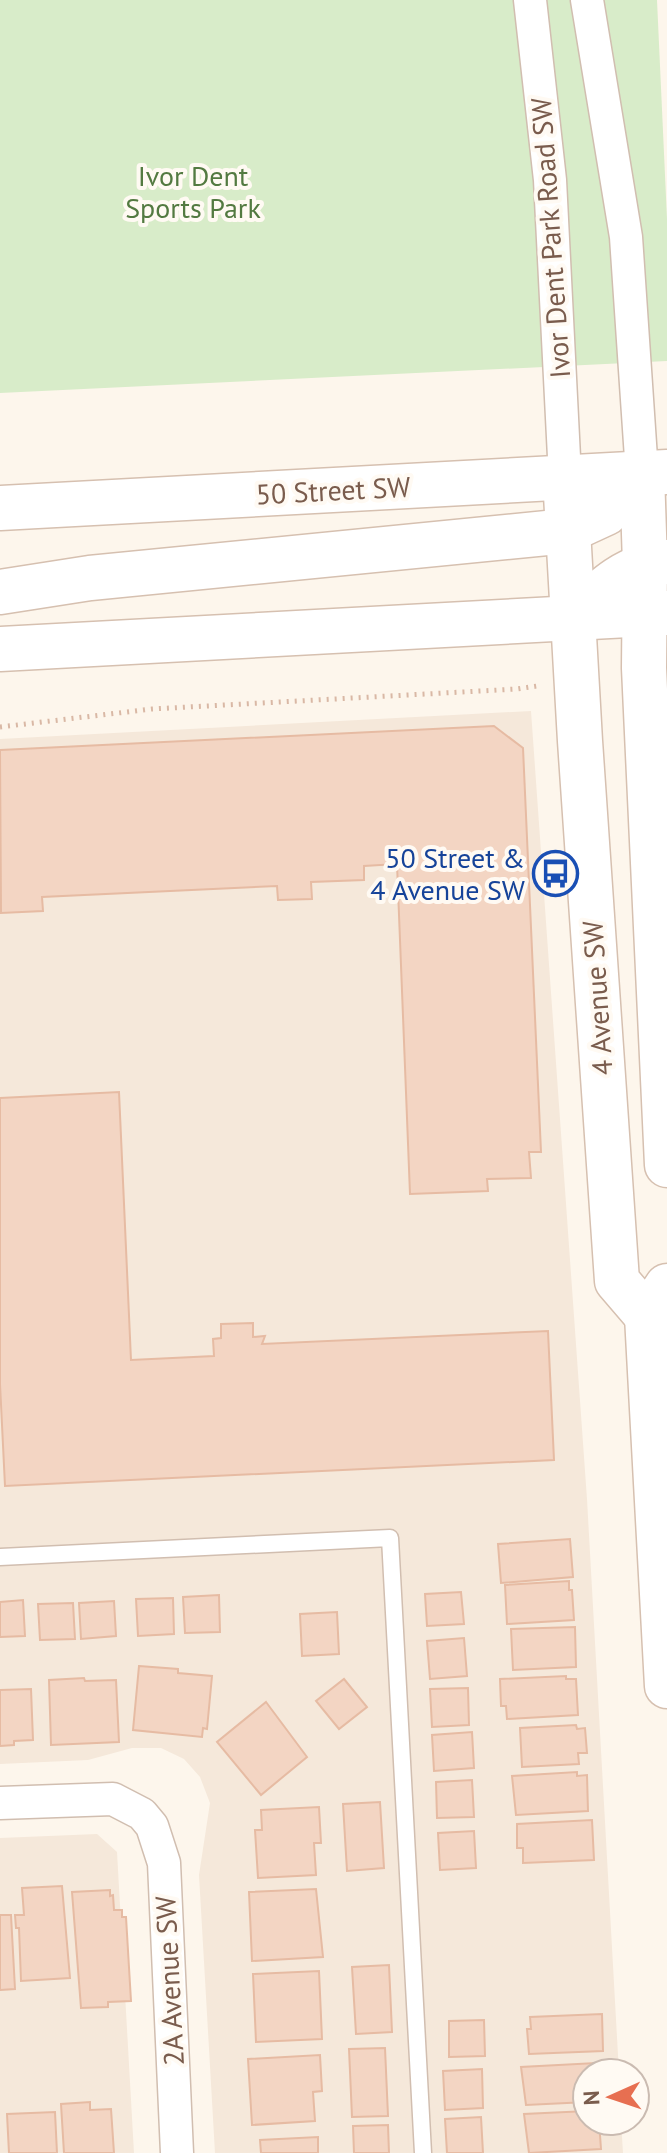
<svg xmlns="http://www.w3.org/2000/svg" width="667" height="2153" font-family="'PT Sans',sans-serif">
<rect width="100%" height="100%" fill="#fdf6ec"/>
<g fill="#f5e8da">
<path d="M531,711L587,1499L619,2073H587V2121H621L623,2153H215L199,1875L210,1803L200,1777L184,1759L161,1748H132L88,1760L0,1764V739Z"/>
<path d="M97,1834L117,1852L134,2153H0V1838Z"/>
</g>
<path fill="#d8ecc9" d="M0,0H657L667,219V361L0,393Z"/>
<g fill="#f3d5c3" stroke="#e6bba3" stroke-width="2">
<path d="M494,726L523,748L541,1152H529L531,1178L487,1179L488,1191L410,1194L397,864L364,866V880L311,882L312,899L278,900L277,886L42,897L43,911L1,913L0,750Z"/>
<path d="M119,1092L131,1360L214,1356L213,1339L221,1338V1324L253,1323V1337L265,1336L262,1344L548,1331L554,1460L5,1486L0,1384V1098Z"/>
<path d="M570,1539L573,1577L501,1583L498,1544Z"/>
<path d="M569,1581V1590H572L574,1620L507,1624L505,1585Z"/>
<path d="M461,1592L464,1624L427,1626L425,1594Z"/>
<path d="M219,1595L220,1632L185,1633L183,1597Z"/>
<path d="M173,1598L174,1634L138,1636L136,1599Z"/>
<path d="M23,1600L25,1636L0,1637V1602Z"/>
<path d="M114,1601L116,1636L81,1639L79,1603Z"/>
<path d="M73,1603L75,1639L40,1640L38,1604Z"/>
<path d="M337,1612L339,1654L302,1656L300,1614Z"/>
<path d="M575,1627L576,1667L513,1670L511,1629Z"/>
<path d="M464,1638L467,1676L430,1679L427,1641Z"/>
<path d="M139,1666L178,1669V1673L212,1676L207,1729L203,1728L202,1737L133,1730Z"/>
<path d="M566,1676V1679H576L578,1715L507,1719L506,1706H501L500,1679Z"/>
<path d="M84,1678L85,1681L116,1680L119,1742L51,1745L49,1680Z"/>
<path d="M344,1679L367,1707L339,1729L316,1701Z"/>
<path d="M468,1688L469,1725L432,1727L430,1689Z"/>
<path d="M31,1689L33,1740L14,1741V1745L0,1746V1690Z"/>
<path d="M266,1702L307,1757L261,1795L217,1742Z"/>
<path d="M576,1725L577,1729L585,1728L587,1753H578L579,1764L522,1767L520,1728Z"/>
<path d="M472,1732L474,1768L434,1771L432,1735Z"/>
<path d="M577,1772V1776L587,1775L588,1811L516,1815L512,1776Z"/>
<path d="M472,1780L474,1817L437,1818L436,1782Z"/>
<path d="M380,1802L384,1868L347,1871L343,1804Z"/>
<path d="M319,1807L321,1843H314L316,1875L258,1878L255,1830H262L261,1810Z"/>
<path d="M592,1820L594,1860L523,1863V1848H517V1824Z"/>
<path d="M474,1831L476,1868L440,1870L438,1833Z"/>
<path d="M62,1886L70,1978L21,1981L19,1928H16L15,1915H24L22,1888Z"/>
<path d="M316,1889L323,1957L252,1961L249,1892Z"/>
<path d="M110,1890V1896L113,1895L114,1910H122V1917H126L131,2001L108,2002V2007L81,2008L72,1892Z"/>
<path d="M0,1915H11L15,1989L0,1990Z"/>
<path d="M389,1965L392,2032L356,2034L352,1967Z"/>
<path d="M319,1971L322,2039L256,2042L253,1974Z"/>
<path d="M602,2014L603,2051L529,2054L527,2029H531L530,2017Z"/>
<path d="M484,2020L485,2056L449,2057V2021Z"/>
<path d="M385,2048L388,2116L352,2117L349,2049Z"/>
<path d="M320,2055L322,2091L313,2092L315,2121L252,2125L248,2059Z"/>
<path d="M596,2063L597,2073H587V2102L526,2105L521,2067Z"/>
<path d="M482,2069L483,2108L445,2110L443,2071Z"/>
<path d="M90,2102V2110L111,2109L114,2153H64L61,2104Z"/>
<path d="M587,2111V2121H599L601,2149L529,2153L524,2114Z"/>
<path d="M55,2112L57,2153H9L7,2114Z"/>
<path d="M481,2117L483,2153H447L445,2119Z"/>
<path d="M388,2125L389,2153H354L353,2126Z"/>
<path d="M318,2137V2153H261L260,2140Z"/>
</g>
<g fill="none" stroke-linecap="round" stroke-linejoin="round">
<defs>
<path id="lane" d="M0,1557L390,1538L423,2153"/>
<g id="street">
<path d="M530,0L550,180L565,477"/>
<path d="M587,0L626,237L642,473"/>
<path d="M0,1803L113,1799L142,1814L152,1826L164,1863L177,2153"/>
</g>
<g id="secondary">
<path d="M642,473L645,564L644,668L667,1165"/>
<path d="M565,477L580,741L617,1281L647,1316"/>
<path d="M0,508L667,472"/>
<path d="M0,592L90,578L567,531L606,513L642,473"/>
<path d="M572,619C601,591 625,565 667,562"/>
<path d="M0,649L667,613"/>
<path d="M667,1286L647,1316L667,1686"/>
</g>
</defs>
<use href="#lane" stroke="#d1beb0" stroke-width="19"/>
<use href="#street" stroke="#d1beb0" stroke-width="35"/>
<use href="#secondary" stroke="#d6c0b0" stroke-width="47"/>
<path stroke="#d9b8a5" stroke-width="5" stroke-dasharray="2 6" stroke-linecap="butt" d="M0,727L152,709L517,689L537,686"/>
<use href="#lane" stroke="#fff" stroke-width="16"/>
<use href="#street" stroke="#fff" stroke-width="32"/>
<use href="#secondary" stroke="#fff" stroke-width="44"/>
</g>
<defs>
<symbol id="bus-ring" viewBox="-11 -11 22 22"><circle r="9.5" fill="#fffaf3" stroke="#1a4fb4" stroke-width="1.5"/><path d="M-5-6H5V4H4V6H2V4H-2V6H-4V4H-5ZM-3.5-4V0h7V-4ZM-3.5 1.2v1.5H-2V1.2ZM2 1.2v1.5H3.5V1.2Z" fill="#1a4fb4"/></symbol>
</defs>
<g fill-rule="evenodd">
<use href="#bus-ring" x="530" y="848" width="51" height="51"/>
</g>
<g text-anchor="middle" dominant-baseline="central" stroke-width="8" stroke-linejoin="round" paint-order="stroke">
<g font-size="28" fill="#537a41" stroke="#fffaf3">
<text x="193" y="175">Ivor Dent<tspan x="193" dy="32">Sports Park</tspan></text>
</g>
<g font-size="28" fill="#7a5c4d" stroke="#fffaf3">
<text transform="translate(550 238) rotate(-94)">Ivor Dent Park Road SW</text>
<text transform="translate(333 490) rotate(-3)">50 Street SW</text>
<text transform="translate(597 998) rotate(-94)">4 Avenue SW</text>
<text transform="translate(169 1981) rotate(-93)">2A Avenue SW</text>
</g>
<g font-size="28" fill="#164399" stroke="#fffaf3" text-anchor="end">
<text x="525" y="857">50 Street &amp;<tspan x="525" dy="32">4 Avenue SW</tspan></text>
</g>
</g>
<g transform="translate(611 2097) rotate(267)"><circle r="38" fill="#fffaf3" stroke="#cabbb1" stroke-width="2"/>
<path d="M0-6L14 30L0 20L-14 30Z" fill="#e76f51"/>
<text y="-12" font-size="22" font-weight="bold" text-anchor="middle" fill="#7a5c4d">N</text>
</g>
</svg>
